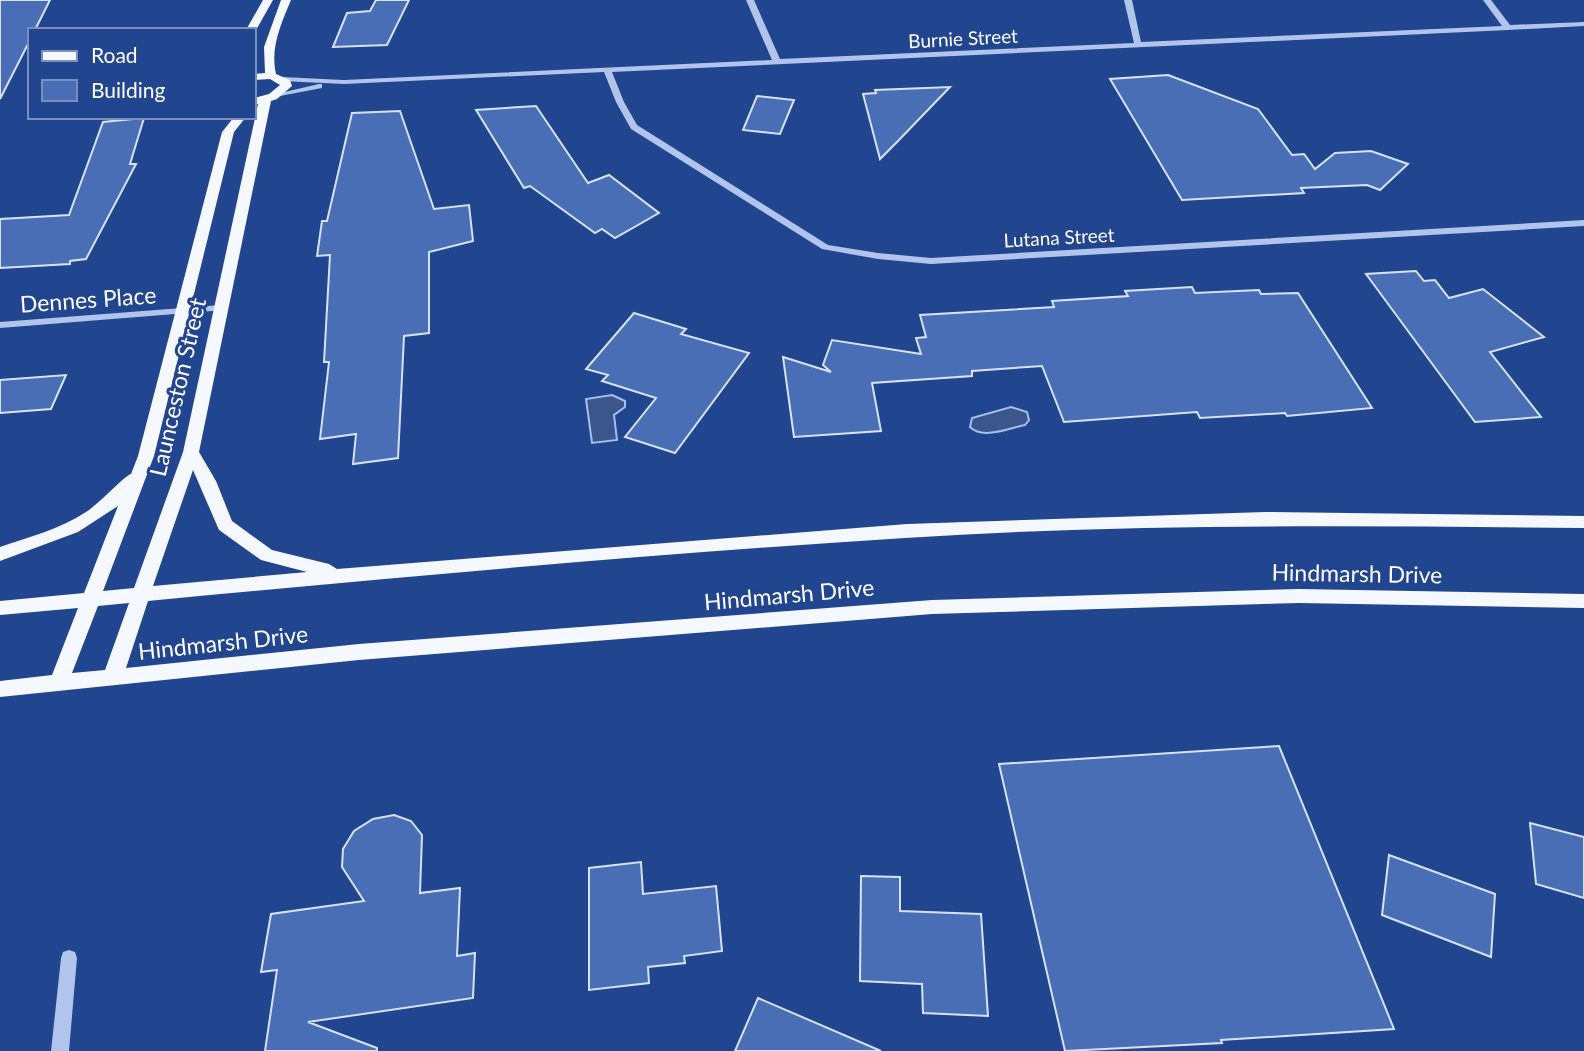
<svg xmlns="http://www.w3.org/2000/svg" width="1584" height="1051" font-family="Lato,sans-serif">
<rect width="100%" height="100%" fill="#21458f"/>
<g fill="#3c558b" stroke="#a4beed" stroke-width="2">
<path d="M612,395L625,401V407L614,415L617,440L592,443L586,399Z"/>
<path d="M1011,407L1027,412L1029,420L1025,425C1009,428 983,440 970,427L972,418Z"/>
</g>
<g fill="#4a6eb6" stroke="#d6e2f9" stroke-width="2">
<path d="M0,0H50L35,30H30V40L0,99Z"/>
<path d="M376,0H409L387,45L333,47L347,13L370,11Z"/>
<path d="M1168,75L1258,109L1292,155L1304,154L1315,169L1335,153L1371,151L1408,164L1380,190L1367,185L1301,188L1304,193L1182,200L1110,79Z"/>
<path d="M950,87L897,142L880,159L863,94L876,93L875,90Z"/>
<path d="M757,96L794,100L780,134L743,130Z"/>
<path d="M536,106L588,183L609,175L659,213L615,238L602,229L595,233L530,186L524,188L476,110Z"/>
<path d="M400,111L434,209L469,205L473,241L429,252V333L404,336L398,458L353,464L356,434L320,439L329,362H324L330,255L317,256L322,221H327L352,113Z"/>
<path d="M144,118L130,164H136L86,259L70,261V264L0,268V219L69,215L103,122Z"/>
<path d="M1416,271L1424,281L1435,280L1449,298L1483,289L1544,337L1490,352L1541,417L1475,422L1366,274Z"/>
<path d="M1192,287L1195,293L1259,290L1261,294L1298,293L1372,408L1287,416L1285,413L1200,418L1197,412L1064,422L1042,366L972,371V376L872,383L881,431L794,437L783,357L831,372L823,365L832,340L921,354L916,338L926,337L920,315L1054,307L1052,301L1128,296L1125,291Z"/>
<path d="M634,313L686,329L681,334L749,353L675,453L625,437L656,398L602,381L608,375L586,369Z"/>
<path d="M66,375L51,409L0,413V380Z"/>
<path d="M1279,746L1394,1029L1221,1040L1222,1043L1065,1051L999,764Z"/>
<path d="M394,815L411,821L422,835L420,893L460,888L457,956L475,953L473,998L308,1022L377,1048V1051H265L277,970L261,972L271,914L364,901L342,867L343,849L354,831L373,819Z"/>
<path d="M1530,823L1584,837V898L1536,884Z"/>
<path d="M1389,855L1495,894L1491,957L1382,915Z"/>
<path d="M641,862L643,894L716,886L722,951L684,956L685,963L648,967L649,983L589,990V868Z"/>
<path d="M861,876L900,877V911L981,914L988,1016L923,1013L922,984L860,981Z"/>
<path d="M758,998L881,1051H735Z"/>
</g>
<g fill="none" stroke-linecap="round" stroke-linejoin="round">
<g fill="#b1c5ec" fill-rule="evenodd">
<path d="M746,0H754L780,59L1134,43L1124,0H1132L1141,42L1502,26L1483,0H1491L1510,25L1584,22V26L1508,30L612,72L624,102L637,125L828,245L878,253L931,258L1584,220V226L931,264L878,259L822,249L631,129L616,102L604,72L344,84L282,81L278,79L282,77L344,80L772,60Z"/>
<path d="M319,84H322V88L280,96L276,94Z"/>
<path d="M221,305L225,306V310L0,328V322Z"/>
<path d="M69,950L75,952L77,958L69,1051H51L61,958L63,952Z"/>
</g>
<g fill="#f6f8ff" fill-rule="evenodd">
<path d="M263,0H273L255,32L254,30H246Z"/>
<path d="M281,0H291C281,24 270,48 276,74L290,80L292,86L277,99L271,101L199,452L216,481L232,521L272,550L329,564L337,569L907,524L1265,512L1584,516V528C1358,526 1131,523 905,538C652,554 400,577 148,601L126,668L359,644L932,600L1299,589L1584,594V608L1299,603L932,614L359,660L0,697V681L52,675L78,608L0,615V601L84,593L118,506L78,532L0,561V547C29,537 60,529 86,512C98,505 124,476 131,474L138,456L222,132L234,117H246L234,132L154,456L103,591L134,588L183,452L258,104H254V98L269,94L280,85L270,79L254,80V74L265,73L264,47ZM193,470L219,530L261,560L307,572L153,586ZM129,603L105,670L72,673L98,606Z"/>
</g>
</g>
<g text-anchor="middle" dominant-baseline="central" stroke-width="6" stroke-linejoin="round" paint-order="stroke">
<g font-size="19" fill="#fff" stroke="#21458f">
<text transform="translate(963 38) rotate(-3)">Burnie Street</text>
<text transform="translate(1059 237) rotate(-3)">Lutana Street</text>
</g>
<g font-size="23" fill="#fff" stroke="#21458f">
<text transform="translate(88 299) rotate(-4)">Dennes Place</text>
<text transform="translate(177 387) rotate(-77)">Launceston Street</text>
<text transform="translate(1357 573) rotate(1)">Hindmarsh Drive</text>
<text transform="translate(789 594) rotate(-5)">Hindmarsh Drive</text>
<text transform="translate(223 642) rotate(-6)">Hindmarsh Drive</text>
</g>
</g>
<rect x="28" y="28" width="228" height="91" fill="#21458f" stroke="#7a8fbc" stroke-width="2"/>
<rect x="42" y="51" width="35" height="10" fill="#f6f8ff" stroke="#7a8fbc" stroke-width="2"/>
<text x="91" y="63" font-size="21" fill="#ffffff">Road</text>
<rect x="42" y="80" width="35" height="21" fill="#4a6eb6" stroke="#7a8fbc" stroke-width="2"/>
<text x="91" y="98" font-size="21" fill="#ffffff">Building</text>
</svg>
